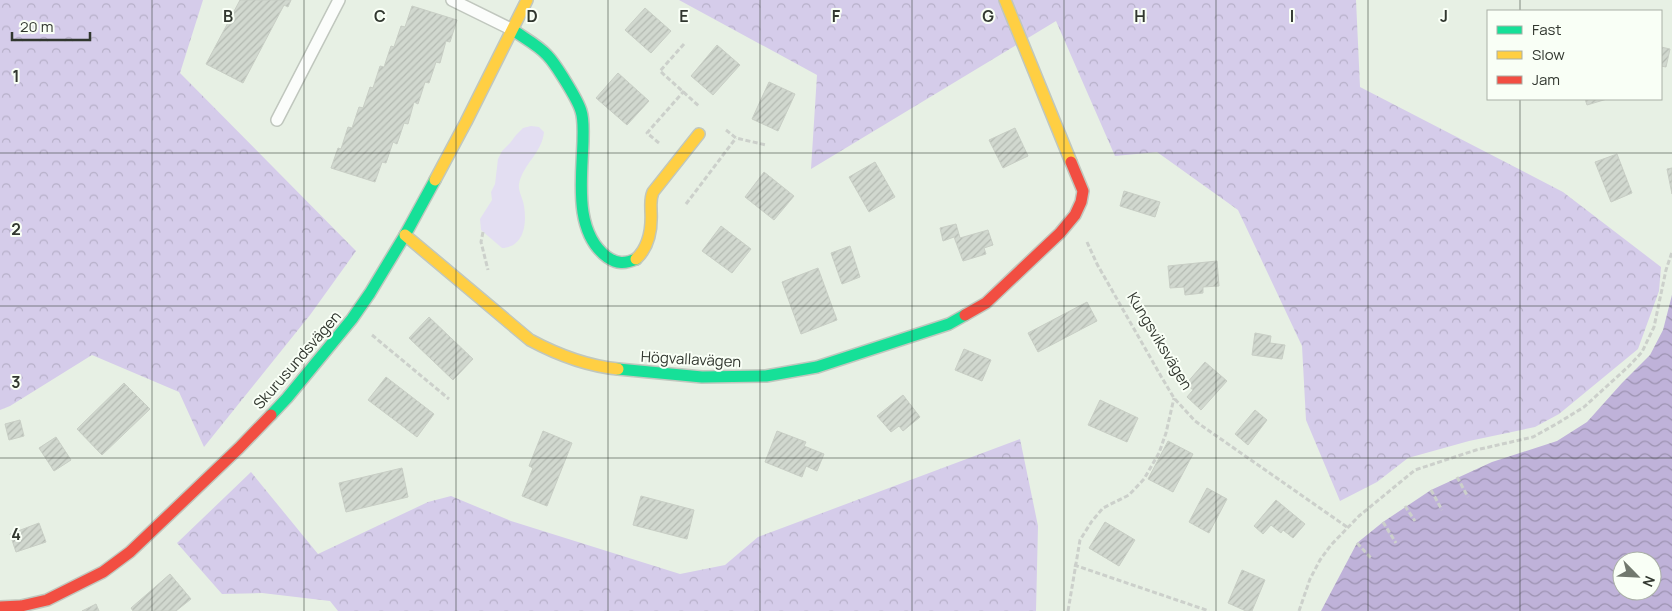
<svg xmlns="http://www.w3.org/2000/svg" width="1672" height="611" font-family="Manrope,sans-serif">
<defs>
<pattern id="forest-crowns" width="20" height="18" patternUnits="userSpaceOnUse" patternTransform="scale(1.25)"><rect width="20" height="18" fill="#d5ccea"/><path d="M2 6a3 3 0 1 1 6 0M12 15a3 3 0 1 1 6 0" fill="none" stroke="#b7b0c9"/></pattern>
<pattern id="water-waves" width="16" height="10" patternUnits="userSpaceOnUse" patternTransform="scale(1.25)"><rect width="16" height="10" fill="#bfb2d9"/><path d="M0 5q4-4 8 0t8 0" fill="none" stroke="#9c92b0"/></pattern>
<pattern id="building-hatch" width="6" height="6" patternUnits="userSpaceOnUse" patternTransform="scale(1.25)"><rect width="6" height="6" fill="#d1d8cf"/><path d="M-1 1l2-2M0 6l6-6M5 7l2-2" fill="none" stroke="#b4bab2"/></pattern>
</defs>
<rect width="100%" height="100%" fill="#e7f0e4"/>
<path fill="#e3def2" d="M531,126L539,127L544,132C542,153 523,164 519,184C518,192 523,198 524,206C527,224 524,247 502,248L481,230L480,219L492,200L491,192L495,184L498,159L502,151L510,143L516,135L523,128Z"/>
<g fill="url(#forest-crowns)">
<path d="M0,0H203L180,73L356,251L310,315L204,447L179,392L92,355L10,406L0,410Z"/>
<path d="M679,0H1356L1360,87L1563,192L1661,267L1659,291L1638,349L1559,414L1535,427L1469,441L1408,458L1377,482L1340,501L1306,420L1302,346L1238,210L1157,152L1115,156L1056,21L811,169L817,75Z"/>
<path d="M1020,439L1038,526L1036,611H338L330,601L262,593L222,594L177,543L251,472L318,554L428,502L451,496L511,521L680,574L725,565L758,537Z"/>
</g>
<path fill="url(#water-waves)" fill-rule="evenodd" d="M1672,295V611H1321L1357,543L1383,522L1431,490L1492,462L1557,441L1587,422L1622,383L1650,355L1663,330ZM1622,561H1652V591H1622Z"/>
<g fill="url(#building-hatch)" stroke="#c8cec5">
<path d="M240,0H291L288,7L284,5L243,83L206,64Z"/>
<path d="M412,6L457,20L450,42L446,41L440,63L436,62L429,83L425,82L418,104L414,102L408,124L404,123L397,144L393,142L386,163L382,162L375,182L331,168L338,148L341,149L348,127L352,128L359,107L363,108L370,87L373,88L380,66L384,67L391,46L394,47L401,26L405,27Z"/>
<path d="M645,8L671,31L651,53L625,30Z"/>
<path d="M717,45L740,65L713,95L691,76Z"/>
<path d="M1661,47L1670,49L1666,67L1661,66Z"/>
<path d="M618,73L649,101L627,125L596,98Z"/>
<path d="M769,82L795,94L778,131L752,119Z"/>
<path d="M1585,99H1607L1587,105Z"/>
<path d="M1015,128L1028,156L1003,168L989,140Z"/>
<path d="M1617,154L1632,193L1611,202L1595,162Z"/>
<path d="M875,162L895,197L869,212L849,177Z"/>
<path d="M1672,168V194L1667,169Z"/>
<path d="M764,172L794,196L774,220L745,197Z"/>
<path d="M1124,191L1160,202L1155,217L1120,206Z"/>
<path d="M956,224L960,238L988,230L993,245L984,248L986,254L963,261L954,237L943,241L940,228Z"/>
<path d="M721,226L751,249L732,273L702,251Z"/>
<path d="M850,246L860,277L842,284L831,253Z"/>
<path d="M1217,261L1219,286L1203,287V293L1185,295L1184,287L1170,288L1168,266Z"/>
<path d="M818,268L837,320L801,334L782,282Z"/>
<path d="M1087,302L1097,321L1038,352L1028,333Z"/>
<path d="M429,317L473,359L453,380L409,338Z"/>
<path d="M1255,333L1271,336L1270,343L1285,345L1282,359L1252,355Z"/>
<path d="M964,349L991,360L982,381L955,370Z"/>
<path d="M1205,362L1227,381L1201,410L1187,397L1193,390L1186,384Z"/>
<path d="M386,377L434,414L417,437L368,400Z"/>
<path d="M124,383L150,409L102,455L77,429Z"/>
<path d="M903,395L920,417L903,431L899,426L891,432L877,416Z"/>
<path d="M1100,400L1138,418L1127,442L1088,425Z"/>
<path d="M1255,410L1267,420L1248,445L1235,434Z"/>
<path d="M20,420L24,436L9,440L5,424Z"/>
<path d="M543,431L572,443L547,506L522,496L533,468L529,466Z"/>
<path d="M777,431L806,442L804,446L824,454L817,471L806,466L802,477L765,462Z"/>
<path d="M56,437L71,460L54,471L39,448Z"/>
<path d="M1168,441L1193,454L1173,492L1148,479Z"/>
<path d="M402,468L408,497L346,512L339,483Z"/>
<path d="M1207,488L1227,499L1209,533L1189,522Z"/>
<path d="M641,496L694,510L687,539L633,525Z"/>
<path d="M1276,500L1305,524L1293,538L1283,530L1281,533L1271,525L1263,534L1254,526Z"/>
<path d="M1105,522L1135,540L1119,566L1089,548Z"/>
<path d="M39,523L46,542L16,552L10,534Z"/>
<path d="M1242,570L1265,580L1252,611H1246L1228,603Z"/>
<path d="M170,574L191,599L176,611H133L131,608Z"/>
<path d="M96,604L99,611H82Z"/>
</g>
<g fill="none" stroke-linecap="round" stroke-linejoin="round">
<defs>
<g id="lane">
<path d="M452,0L513,30"/>
<path d="M277,120L339,0"/>
</g>
<g id="fast">
<path d="M513,30C524,38 538,45 547,55C555,63 578,100 581,111C584,120 583,131 583,141C582,178 573,231 607,257C617,264 625,264 636,259"/>
<path d="M618,369L702,377L766,376L817,367L949,324L965,315"/>
<path d="M271,415L287,398L352,319L370,293L405,235L435,180"/>
</g>
<g id="slow">
<path d="M1005,0L1071,162"/>
<path d="M435,180L466,122L527,0"/>
<path d="M405,235L530,340C558,355 587,366 618,369"/>
<path d="M636,259C649,247 652,229 651,211C651,204 650,199 653,192L699,134"/>
</g>
<g id="jam">
<path d="M965,315L986,303L1060,233L1075,215L1081,202L1083,191L1071,162"/>
<path d="M0,607L21,606L47,600L103,572L130,552L239,448L271,415"/>
</g>
</defs>
<use href="#lane" stroke="#c0c7be" stroke-width="14"/>
<use href="#fast" stroke="#c0c7be" stroke-width="14"/>
<use href="#slow" stroke="#c0c7be" stroke-width="14"/>
<use href="#jam" stroke="#c0c7be" stroke-width="14"/>
<g stroke="#ccd0cb" stroke-width="3" stroke-dasharray="5 2.5" stroke-linecap="butt">
<path d="M684,44L660,71L700,107"/>
<path d="M726,130L736,138L766,145"/>
<path d="M659,143L647,133L684,91"/>
<path d="M686,204L736,138"/>
<path d="M483,232L481,242L488,270"/>
<path d="M1087,242L1097,264L1162,378L1174,398L1195,421L1347,527"/>
<path d="M372,335L449,399"/>
<path d="M1457,477L1468,497"/>
<path d="M1431,490L1442,510"/>
<path d="M1405,506L1415,521"/>
<path d="M1383,522L1396,543"/>
<path d="M1357,543L1371,558"/>
<path d="M1074,565L1209,611"/>
<path d="M1068,611L1080,540L1092,521L1103,508L1129,495L1144,479L1159,453L1166,433L1174,398"/>
<path d="M1299,611L1310,579L1320,560L1331,545L1359,516L1415,470L1476,450L1533,437L1558,423L1584,407L1629,366L1642,352L1654,327L1666,270L1672,252"/>
</g>
<use href="#lane" stroke="#fbfdfb" stroke-width="11"/>
<use href="#fast" stroke="#16e098" stroke-width="11"/>
<use href="#slow" stroke="#ffcf43" stroke-width="11"/>
<use href="#jam" stroke="#f24e42" stroke-width="11"/>
</g>
<path fill="none" stroke="#31372f" stroke-width="1" stroke-opacity="0.55" d="M152,0V611M304,0V611M456,0V611M608,0V611M760,0V611M912,0V611M1064,0V611M1216,0V611M1368,0V611M1520,0V11M1520,99V611M0,153H1672M0,306H1672M0,458H1672"/>
<g text-anchor="middle" dominant-baseline="central" stroke-width="4" stroke-linejoin="round" paint-order="stroke">
<g font-size="15" fill="#31372f" stroke="#f9fff6">
<text transform="translate(1160 341) rotate(59)">Kungsviksvägen</text>
<text transform="translate(691 359) rotate(3)">Högvallavägen</text>
<text transform="translate(297 360) rotate(-49)">Skurusundsvägen</text>
</g>
</g>
<g font-size="16" text-anchor="middle" font-weight="bold" fill="#31372f" stroke="#f9fff6" stroke-width="4" stroke-linejoin="round" paint-order="stroke">
<text x="228" y="22">B</text>
<text x="380" y="22">C</text>
<text x="532" y="22">D</text>
<text x="684" y="22">E</text>
<text x="836" y="22">F</text>
<text x="988" y="22">G</text>
<text x="1140" y="22">H</text>
<text x="1292" y="22">I</text>
<text x="1444" y="22">J</text>
<text x="16" y="82">1</text>
<text x="16" y="235">2</text>
<text x="16" y="388">3</text>
<text x="16" y="540">4</text>
</g>
<rect x="1487" y="10" width="175" height="90" fill="#f9fff6" stroke="#a9afa6"/>
<rect x="1497" y="26" width="25" height="8" fill="#16e098" stroke="#a9afa6"/>
<text x="1532" y="35" font-size="15" fill="#31372f">Fast</text>
<rect x="1497" y="51" width="25" height="8" fill="#ffcf43" stroke="#a9afa6"/>
<text x="1532" y="60" font-size="15" fill="#31372f">Slow</text>
<rect x="1497" y="76" width="25" height="8" fill="#f24e42" stroke="#a9afa6"/>
<text x="1532" y="85" font-size="15" fill="#31372f">Jam</text>
<g transform="translate(1637 576) rotate(114)"><circle r="24" fill="#f9fff6" stroke="#a9afa6"/>
<path d="M0-4L9 19L0 12L-9 19Z" fill="#71786e"/>
<text y="-8" font-size="14" font-weight="bold" text-anchor="middle" fill="#31372f">N</text>
</g>
<path d="M12 32v8h78v-8" fill="none" stroke="#31372f" stroke-width="2.5"/>
<text x="20" y="32" font-size="15" fill="#31372f" stroke="#f9fff6" stroke-width="4" paint-order="stroke">20 m</text>
</svg>
